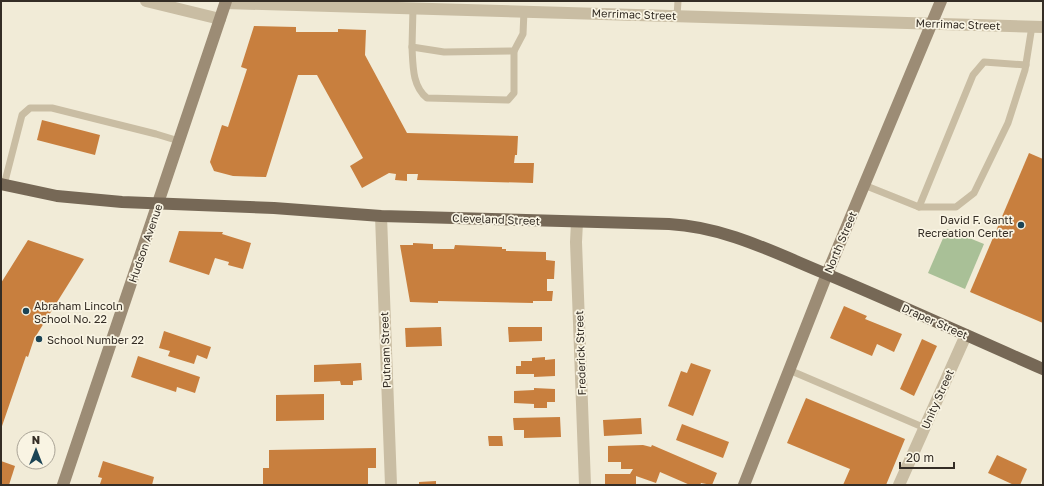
<svg xmlns="http://www.w3.org/2000/svg" width="1044" height="486" font-family="'Golos Text',sans-serif">
<rect width="100%" height="100%" fill="#f1ebd7"/>
<path fill="#a9c097" d="M947,229L984,244L965,289L928,273Z"/>
<g fill="#c87f3e">
<path d="M254,26L296,27V32H338V29L366,30L365,55L407,133L518,136L517,155H515L514,163H534L533,183L417,180L418,174H407V181L395,180L396,174L389,173L362,188L350,166L363,158L317,75H298L266,177L233,176L214,171L210,162L222,125L228,127L247,69L241,67Z"/>
<path d="M42,120L100,135L95,155L37,140Z"/>
<path d="M1029,153L1043,159V323L970,292Z"/>
<path d="M179,231L223,232L222,234L251,243L243,269L228,265L229,262L215,258L209,275L169,262Z"/>
<path d="M28,240L84,259L34,339L28,357L26,356L1,429V283Z"/>
<path d="M413,243L433,244V249H454L455,245L502,247V249H506V251L546,252V260L555,261L554,279H547V291H553L552,301H533V303L438,301V303L410,302L400,245H413Z"/>
<path d="M844,306L867,316L865,319L902,334L894,352L877,344L872,356L830,338Z"/>
<path d="M441,327L442,346L406,347L405,328Z"/>
<path d="M508,327H542V341L509,342Z"/>
<path d="M164,331L211,347L207,359L197,355L194,364L168,356L170,351L159,348Z"/>
<path d="M922,339L937,346L914,396L900,389Z"/>
<path d="M138,356L200,377L195,393L177,387L176,392L131,377Z"/>
<path d="M545,357V360L555,359V376L534,377V374H516V366H521V361H532V358Z"/>
<path d="M361,363L362,380L353,381V385H341L340,381L314,382V365Z"/>
<path d="M691,363L711,370L693,416L668,406L681,371L687,373Z"/>
<path d="M534,388L555,389V402H547V408H534V404L514,403V391L534,390Z"/>
<path d="M324,394V420L276,421V395Z"/>
<path d="M806,398L905,439L886,485H843L850,469L787,443Z"/>
<path d="M560,417L561,437L524,438V430H514L513,418Z"/>
<path d="M641,418L642,434L604,436L603,420Z"/>
<path d="M682,424L729,442L723,458L676,440Z"/>
<path d="M488,436H502L503,446H489Z"/>
<path d="M643,445L651,447L652,445L717,473L712,485L701,483L700,485H690L660,472L656,483L636,476V485H605V474H630L633,469H621V462H608V446Z"/>
<path d="M376,448V468H368V485H263V468H269V450Z"/>
<path d="M997,455L1027,469L1020,485H1014L988,473Z"/>
<path d="M1,461L15,466L9,485H1Z"/>
<path d="M103,461L154,477L152,485L100,484L102,478L98,477Z"/>
<path d="M436,481V485H419V482Z"/>
</g>
<g fill="none" stroke-linecap="round" stroke-linejoin="round">
<g stroke="#c9bda3" stroke-width="7">
<path d="M413,8L412,47L444,52L514,51L523,34L524,11"/>
<path d="M677,16L678,1"/>
<path d="M412,47C413,65 412,86 427,98L508,100L514,93V51"/>
<path d="M4,185L22,115L30,108H52L156,134L179,141"/>
<path d="M864,185L919,207H956L974,193L1008,123L1025,70L1032,26"/>
<path d="M919,207L973,75L984,62L1026,65"/>
<path d="M789,370L925,428"/>
</g>
<g stroke="#c9bda3" stroke-width="12">
<path d="M146,1L220,19"/>
<path d="M226,3L1043,27"/>
<path d="M381,216L391,485"/>
<path d="M577,222L576,242L585,485"/>
<path d="M899,485L966,335"/>
</g>
<g stroke="#9c8c75" stroke-width="12">
<path d="M63,485L226,1"/>
<path d="M744,485L827,274L941,1"/>
</g>
<path stroke="#766856" stroke-width="12" d="M1,184L57,196L122,202L274,208L381,216L669,224C725,227 773,252 824,273C898,304 970,337 1043,369"/>
</g>
<g fill="#1b4455" stroke="#f9f4e3" stroke-width="1.5">
<circle cx="1021" cy="225" r="4"/>
<circle cx="26" cy="311" r="4"/>
<circle cx="39" cy="339" r="4"/>
</g>
<g text-anchor="middle" dominant-baseline="central" stroke-width="3.5" stroke-linejoin="round" paint-order="stroke">
<g font-size="11" fill="#342d25" stroke="#f9f4e3">
<text transform="translate(634 14) rotate(2)">Merrimac Street</text>
<text transform="translate(958 24) rotate(2)">Merrimac Street</text>
<text transform="translate(496 219) rotate(2)">Cleveland Street</text>
<text transform="translate(840 242) rotate(-67)">North Street</text>
<text transform="translate(145 243) rotate(-71)">Hudson Avenue</text>
<text transform="translate(935 321) rotate(24)">Draper Street</text>
<text transform="translate(385 350) rotate(-92)">Putnam Street</text>
<text transform="translate(580 353) rotate(-92)">Frederick Street</text>
<text transform="translate(937 399) rotate(-66)">Unity Street</text>
</g>
<g font-size="11" fill="#342d25" stroke="#f9f4e3" text-anchor="start">
<text x="1013" y="219" text-anchor="end">David F. Gantt<tspan x="1013" dy="13">Recreation Center</tspan></text>
<text x="34" y="305">Abraham Lincoln<tspan x="34" dy="13">School No. 22</tspan></text>
<text x="47" y="339">School Number 22</text>
</g>
</g>
<rect width="1044" height="486" fill="none" stroke="#342d25" stroke-width="4"/>
<g transform="translate(36 450)"><circle r="19" fill="#f9f4e3" stroke="#aaa497"/>
<path d="M0-3L7 15L0 10L-7 15Z" fill="#1b4455"/>
<text y="-6" font-size="11" font-weight="bold" text-anchor="middle" fill="#342d25">N</text>
</g>
<path d="M900 462v6h54v-6" fill="none" stroke="#342d25" stroke-width="2"/>
<text x="906" y="462" font-size="12" fill="#342d25" stroke="#f9f4e3" stroke-width="3" paint-order="stroke">20 m</text>
</svg>
